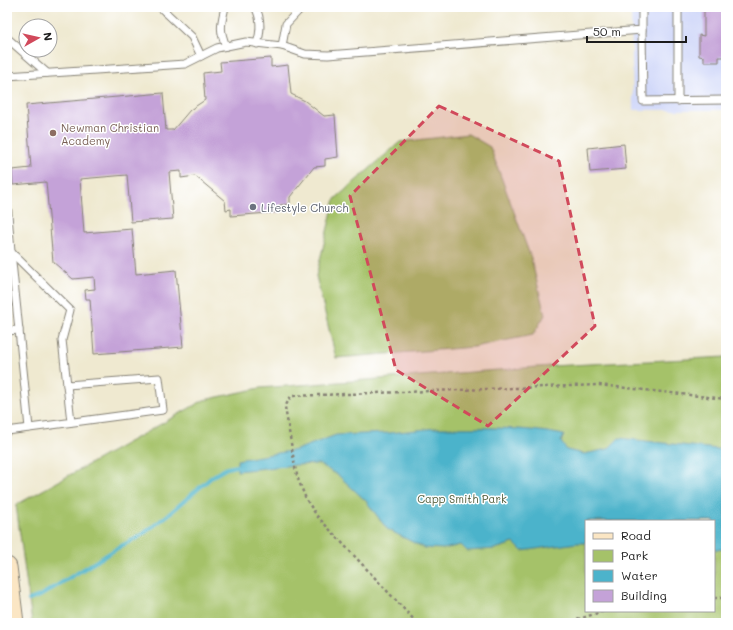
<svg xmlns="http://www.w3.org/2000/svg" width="733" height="630" font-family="Mali,sans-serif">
<rect width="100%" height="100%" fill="#fff"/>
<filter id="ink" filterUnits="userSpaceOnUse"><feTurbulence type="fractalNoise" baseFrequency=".025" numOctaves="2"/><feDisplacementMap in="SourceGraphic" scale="8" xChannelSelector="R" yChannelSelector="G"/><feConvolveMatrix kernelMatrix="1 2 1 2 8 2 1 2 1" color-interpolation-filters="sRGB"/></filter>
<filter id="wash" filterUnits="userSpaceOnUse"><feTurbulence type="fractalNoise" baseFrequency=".012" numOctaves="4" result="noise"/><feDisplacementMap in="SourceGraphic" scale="16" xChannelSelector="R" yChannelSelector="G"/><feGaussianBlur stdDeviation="0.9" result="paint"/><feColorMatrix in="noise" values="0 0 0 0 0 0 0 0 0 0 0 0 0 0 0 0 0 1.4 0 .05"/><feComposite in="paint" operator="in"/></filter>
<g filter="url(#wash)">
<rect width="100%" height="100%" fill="#efe9d0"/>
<path fill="#d2d9f9" d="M631,7H726V110H633Z"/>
<g fill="#a5c269" stroke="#606f42" fill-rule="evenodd">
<path d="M468,134L490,147L531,258L545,315L533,335L474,347L336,358L316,276L335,199L400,142Z"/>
<path d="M726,357V623H32L16,505L204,400L260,388L551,366ZM586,521H714V611H586Z"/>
</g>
<path fill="#4cb3cb" stroke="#346874" d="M436,428C479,428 522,426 564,435L561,442L567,450L584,454L608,449L619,438L726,450V550L714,549V521H586V543H577L522,551L514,543L495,549L467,551L461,545L443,549L424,548L387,529L366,501L339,476L319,464L295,465L237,471V460L296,450L336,435L389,433Z"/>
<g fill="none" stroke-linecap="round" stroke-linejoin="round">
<path stroke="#4cb3cb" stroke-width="4" d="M29,600L40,596L121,546L139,537L168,515L213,476L227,468L242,465"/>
</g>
<g id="blocks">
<g fill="#c4a2d8">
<path d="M704,8H725L724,57H719V62H704V57L699,56V35L704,36Z"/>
<path d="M271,58V67L288,65L291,94L305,101L324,116L335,115L338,157L325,159V166L314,167L290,197V204L280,205L281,212L231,216V209L226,210L225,201L195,176L181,178V171L169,172L173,219L131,222L127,175L80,179L84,233L132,229L136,274L176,270L183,347L94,354L90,299H86L85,290L95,289L94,277L73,279L53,262L46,182L13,185L12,170L31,168L26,105L163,93L166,130H173L190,110L205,100L203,73L221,71L220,62Z"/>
<path d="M624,144L626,169L590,172L588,148Z"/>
</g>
</g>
</g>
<g filter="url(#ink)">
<use href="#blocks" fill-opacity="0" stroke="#868276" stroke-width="1"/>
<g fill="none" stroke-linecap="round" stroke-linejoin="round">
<defs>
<g id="service">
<path d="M160,7L192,37L201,56"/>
<path d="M225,7C221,25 219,29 226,46"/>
<path d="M255,7C262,19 261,31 257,44"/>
<path d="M642,30L643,101L726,100"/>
<path d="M7,38L47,73"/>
<path d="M282,46L286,24L302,7"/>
<path d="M7,76L185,64L217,48L246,42L282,46L305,54L328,55L642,30V7"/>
<path d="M678,101V7"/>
<path d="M7,201L11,252H8"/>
<path d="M11,252L29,428"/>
<path d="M7,331L19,330"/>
<path d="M67,385L71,422"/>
<path d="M7,431L163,410L159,378L67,385L62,340L70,310L11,252"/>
</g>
<path id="secondary" d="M7,567L14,623"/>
</defs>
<use href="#service" stroke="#868276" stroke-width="9"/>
<use href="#secondary" stroke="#868276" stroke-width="21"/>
<g stroke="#868276" stroke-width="2.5" stroke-dasharray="3 3" stroke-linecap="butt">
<path d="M714,598H726"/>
<path d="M417,623L317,516L306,499L298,479L295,467L285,407L291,396L599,385L726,399"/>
<path d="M566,623L604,611"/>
</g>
<use href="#service" stroke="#fff" stroke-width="7"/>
<use href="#secondary" stroke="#fbe6c4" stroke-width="19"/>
</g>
</g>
<path fill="#d1495b" fill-opacity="0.2" stroke="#d1495b" stroke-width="3" stroke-dasharray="8 5" stroke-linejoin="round" d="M439,106L559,161L595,326L488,426L396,370L350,196Z"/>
<circle fill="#8d6e63" stroke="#fff" stroke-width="1.5" cx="53" cy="133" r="4"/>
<circle fill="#6b7280" stroke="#fff" stroke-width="1.5" cx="253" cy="207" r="4"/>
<g text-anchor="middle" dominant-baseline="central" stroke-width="3" stroke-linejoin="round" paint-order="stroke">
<g font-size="11" fill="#785e54" stroke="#fff" text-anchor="start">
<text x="61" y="127">Newman Christian<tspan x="61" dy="13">Academy</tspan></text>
</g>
<g font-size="11" fill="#5b616d" stroke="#fff" text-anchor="start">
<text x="261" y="207">Lifestyle Church</text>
</g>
<g font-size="11" fill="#535e3b" stroke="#fff">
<text x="462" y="498">Capp Smith Park</text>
</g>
</g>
<rect width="733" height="630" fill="none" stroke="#fff" stroke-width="24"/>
<rect x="585" y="520" width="130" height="92" fill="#ffffff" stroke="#a4a4a4"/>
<rect x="593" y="533" width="20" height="6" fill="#fbe6c4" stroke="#a4a4a4"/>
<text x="621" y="540" font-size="12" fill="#1c1c1c">Road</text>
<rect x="593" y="550" width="20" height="12" fill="#a5c269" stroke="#a4a4a4"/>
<text x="621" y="560" font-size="12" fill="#1c1c1c">Park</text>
<rect x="593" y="570" width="20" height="12" fill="#4cb3cb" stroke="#a4a4a4"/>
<text x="621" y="580" font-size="12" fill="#1c1c1c">Water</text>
<rect x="593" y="590" width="20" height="12" fill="#c4a2d8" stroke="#a4a4a4"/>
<text x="621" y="600" font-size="12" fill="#1c1c1c">Building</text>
<g transform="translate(38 38) rotate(82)"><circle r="19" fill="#ffffff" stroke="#a4a4a4"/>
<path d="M0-3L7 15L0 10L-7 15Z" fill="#d1495b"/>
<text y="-6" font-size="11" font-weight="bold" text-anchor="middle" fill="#1c1c1c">N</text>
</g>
<path d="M587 36v6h99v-6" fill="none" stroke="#1c1c1c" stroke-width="2"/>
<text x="593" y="36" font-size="12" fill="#1c1c1c" stroke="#ffffff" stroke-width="3" paint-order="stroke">50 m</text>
</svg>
